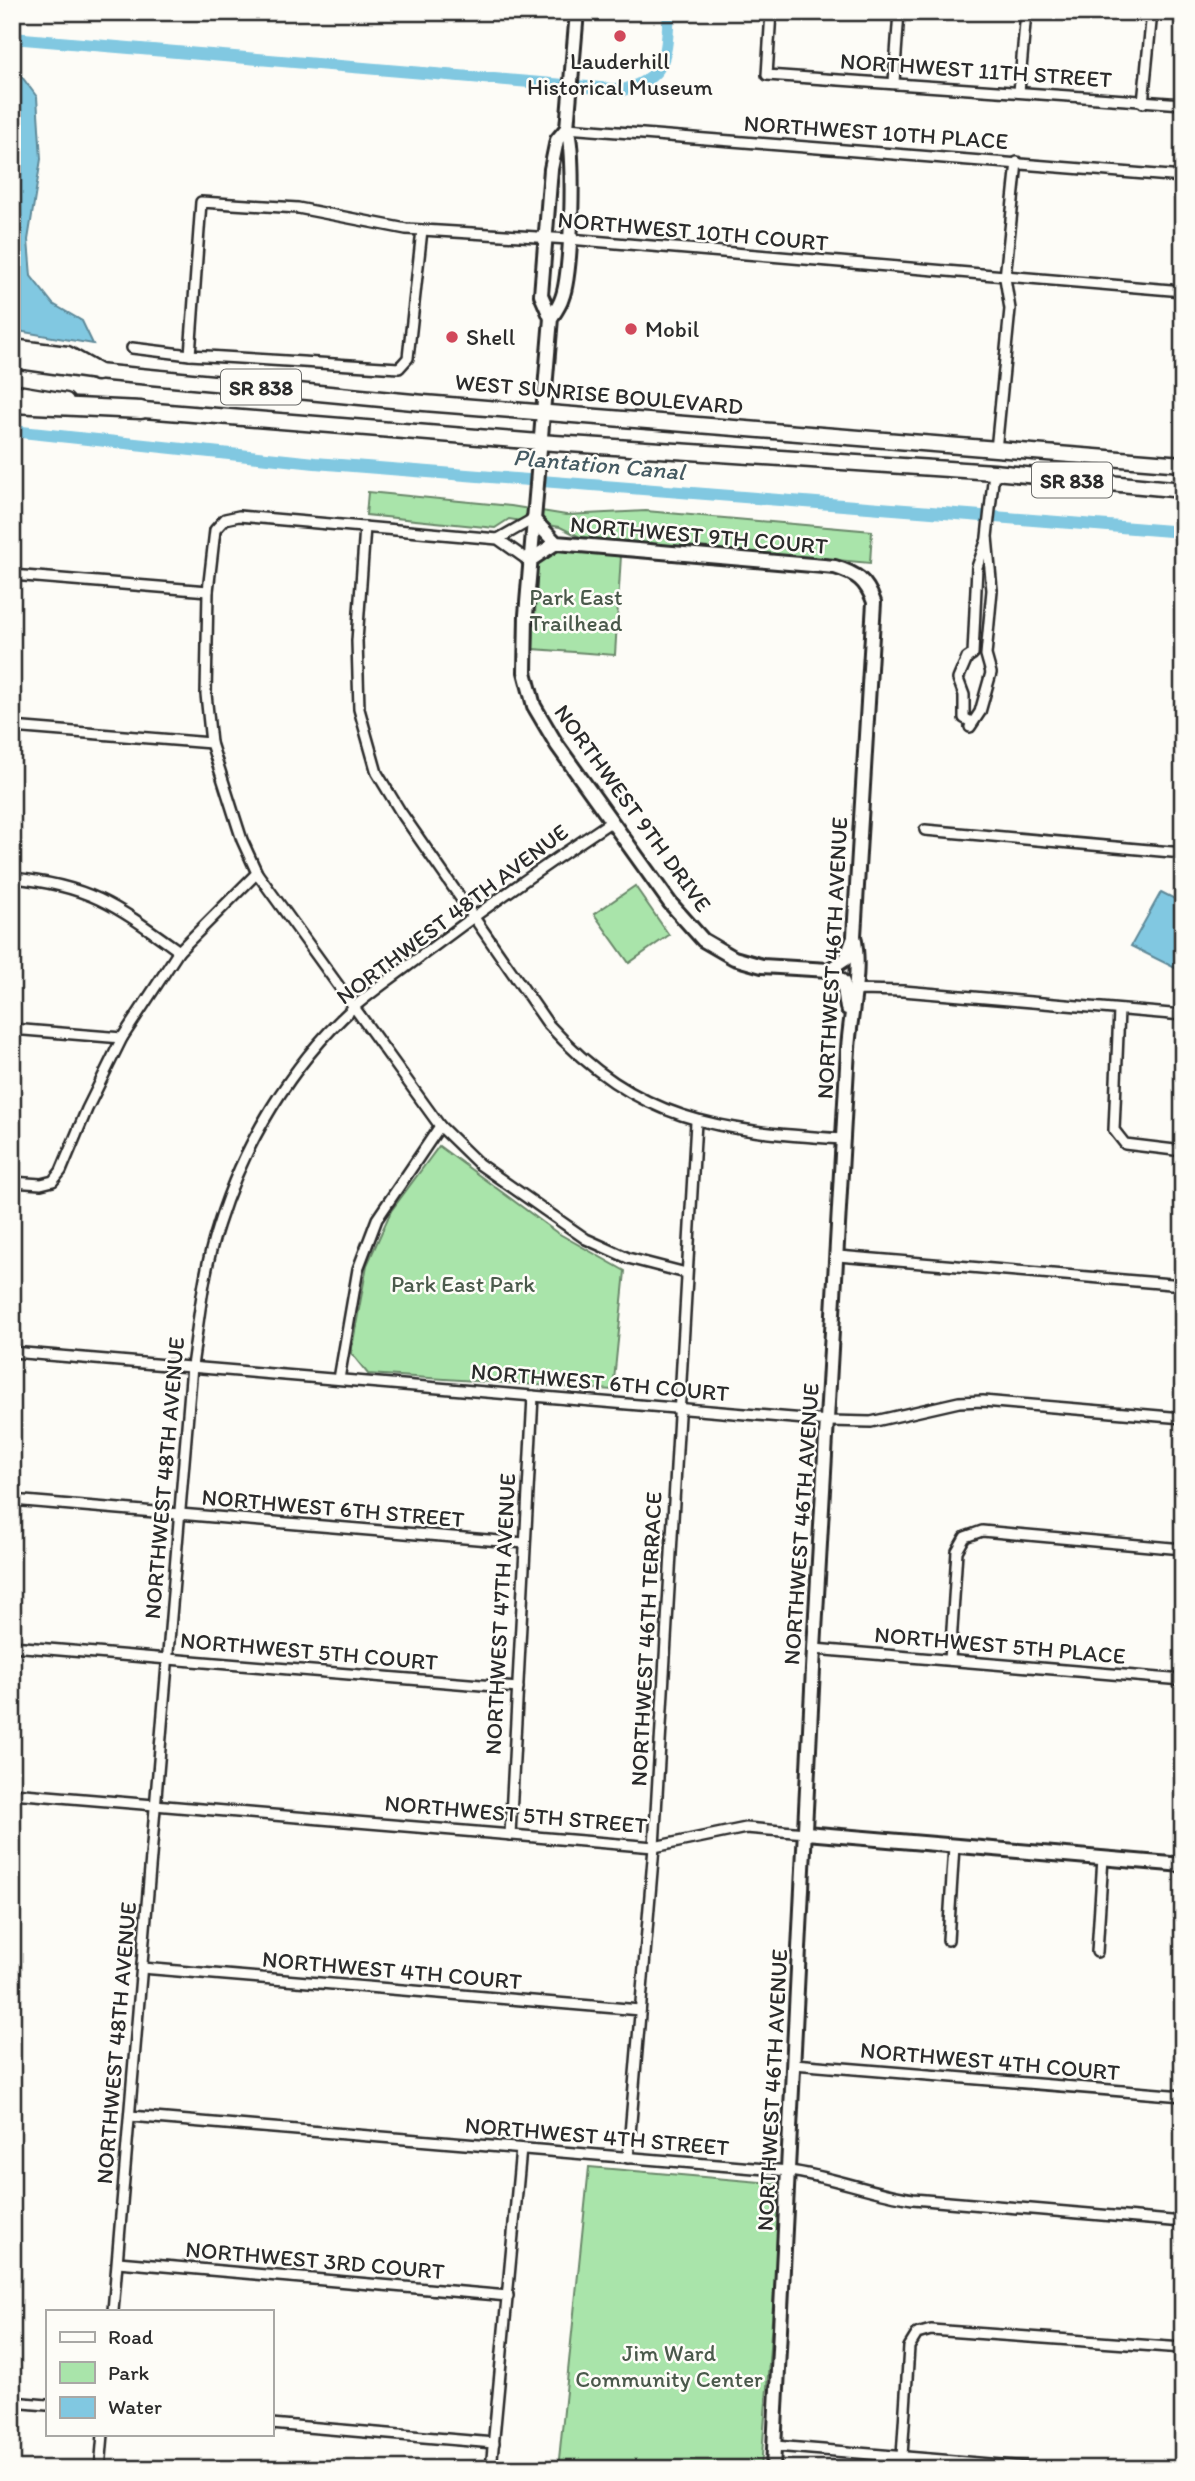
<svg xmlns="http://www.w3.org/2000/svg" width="1195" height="2481" font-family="Itim,sans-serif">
<rect width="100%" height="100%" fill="#fdfcf7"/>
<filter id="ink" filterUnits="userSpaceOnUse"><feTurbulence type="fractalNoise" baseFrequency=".0143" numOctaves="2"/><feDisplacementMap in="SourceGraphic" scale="14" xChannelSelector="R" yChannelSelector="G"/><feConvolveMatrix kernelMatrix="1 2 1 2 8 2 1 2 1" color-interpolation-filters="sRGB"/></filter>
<g filter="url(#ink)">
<g fill="#a9e4aa" stroke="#6a886a" stroke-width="2">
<path d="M368,492L511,506L566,515L646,511L872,531L870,563L580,537L560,527L509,519L495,528L366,515Z"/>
<path d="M555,550L621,555L615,655L533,649L537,581L529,573L543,556Z"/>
<path d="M635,886L669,935L629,963L594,914Z"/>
<path d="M439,1146L556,1232L625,1271L613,1390L368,1374L351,1353L367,1265L391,1211Z"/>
<path d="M589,2167L782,2184L761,2469H558Z"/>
</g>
<g fill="#81c8e1" stroke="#5f8998" stroke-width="2">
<path d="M12,73H19L37,97L41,159L28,240L31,276L53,304L82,321L93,344L12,330Z"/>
<path d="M1161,892L1183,903V972L1131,946Z"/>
</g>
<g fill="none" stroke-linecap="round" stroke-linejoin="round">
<g stroke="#81c8e1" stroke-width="12">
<path d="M12,38L623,90C669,77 666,54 669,12"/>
<path d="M12,431L315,463L1183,532"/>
</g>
<defs>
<g id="street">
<path d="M771,12L767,75L1183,104"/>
<path d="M894,82L899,12"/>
<path d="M1019,92L1026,12"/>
<path d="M1143,103L1152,12"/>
<path d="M567,128L1183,177"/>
<path d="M132,348L190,355L399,368L408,358L422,230"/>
<path d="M190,355L201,202L298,208L406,229L569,239L1183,291"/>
<path d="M996,450L1010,309L1005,278L1017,162"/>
<path d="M365,527L357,641L359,709L377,773L400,811L548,1024C637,1122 718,1131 844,1139"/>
<path d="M498,539L533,519"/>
<path d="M529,561L498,539L239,516L225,519L215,530L208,591L206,694L211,743L242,840L257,873L440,1126L479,1164L586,1239L628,1258L686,1273"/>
<path d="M12,575L208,591"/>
<path d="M971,722L964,718V695L958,679L967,658L973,654L977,567L987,539"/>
<path d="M12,727L211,743"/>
<path d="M970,727L980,712L991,673L986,655L992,590L987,537L994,472"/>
<path d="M925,830L1183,853"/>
<path d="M12,878C90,885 118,907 179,951"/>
<path d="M851,996L860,990L903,991L1183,1015"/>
<path d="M1119,1010L1114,1130L1125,1144L1183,1151"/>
<path d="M12,1029L122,1038"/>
<path d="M12,1182L41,1184L53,1181L61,1171L87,1109L122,1038L179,951L257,873"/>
<path d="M838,1256L1183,1285"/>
<path d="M12,1352L829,1421L871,1422L959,1402L983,1401L1183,1418"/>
<path d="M339,1379L358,1269L377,1219L440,1126"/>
<path d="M12,1500L525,1543"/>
<path d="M12,1646L518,1688"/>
<path d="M814,1649L1183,1680"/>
<path d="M950,1660L957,1551L965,1537L982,1531L1183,1549"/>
<path d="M12,1793L654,1847L746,1828L806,1833"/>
<path d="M510,1835L533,1396"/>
<path d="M948,1940L954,1846"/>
<path d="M1097,1952L1103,1858"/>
<path d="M142,1968L640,2010"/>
<path d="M794,2064L1183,2096"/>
<path d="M130,2116L789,2171C831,2176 870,2193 913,2199L1183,2222"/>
<path d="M628,2158L654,1847L696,1122"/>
<path d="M118,2262L508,2296"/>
<path d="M113,2311L192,1366C199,1319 203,1271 218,1226C243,1145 291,1064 354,1007C375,989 399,973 421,956C483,909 547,864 612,821"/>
<path d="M12,2402L47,2405"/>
<path d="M271,2424L494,2443"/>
<path d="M775,2446L1051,2469"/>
<path d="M902,2456L909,2347L917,2334L931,2330L1183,2348"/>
<path d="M100,2469L103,2434"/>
<path d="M491,2469L521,2149"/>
</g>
<g id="secondary">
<path d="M577,12L567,128C575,153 572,273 562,298C560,305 555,312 551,318L526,615L525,672L534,706L557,745L670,903L703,940L734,958L762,966L829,970L846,959L853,940"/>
<path d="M551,318L541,295L551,169L557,140L567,128"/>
<path d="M533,519L556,543L835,567C857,574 866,580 874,602L854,936C862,972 850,1013 848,1049L814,1649L773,2469"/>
<path d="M529,561L556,543"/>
<path d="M829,970L843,982L847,1008"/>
<path d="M806,1833L1183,1865"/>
</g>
<g id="primary">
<path d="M12,360L97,372L424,403L1183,464"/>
<path d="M12,392L66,401"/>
<path d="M131,409L539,442L994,472L1183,490"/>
</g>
<g id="highway">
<path d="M12,348L67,355L97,372"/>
<path d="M12,404L141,410"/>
</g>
</defs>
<use href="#street" stroke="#2b2b2b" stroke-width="14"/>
<use href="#secondary" stroke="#2b2b2b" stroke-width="18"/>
<use href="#primary" stroke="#2b2b2b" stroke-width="19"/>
<use href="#highway" stroke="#2b2b2b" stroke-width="21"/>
<use href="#street" stroke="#fdfcf7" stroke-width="9"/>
<use href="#secondary" stroke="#fdfcf7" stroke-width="12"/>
<use href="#primary" stroke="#fdfcf7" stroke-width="14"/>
<use href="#highway" stroke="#fdfcf7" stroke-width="16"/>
</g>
</g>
<g fill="#d1495b" stroke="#fdfcf7" stroke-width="2.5">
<circle cx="620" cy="36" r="7"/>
<circle cx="631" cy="329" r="7"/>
<circle cx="452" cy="337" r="7"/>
</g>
<g text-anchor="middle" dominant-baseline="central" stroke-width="5" stroke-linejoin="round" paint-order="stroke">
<g fill="#fdfcf7" stroke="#6a6a68" stroke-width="2">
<rect x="221" y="369.5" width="80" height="35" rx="5"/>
<rect x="1032" y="462.5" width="80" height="35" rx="5"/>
</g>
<g font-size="21" font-weight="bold" fill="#2b2b2b">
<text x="261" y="387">SR 838</text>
<text x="1072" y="480">SR 838</text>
</g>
<g font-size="23" fill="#2b2b2b" stroke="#fdfcf7" text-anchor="start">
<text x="620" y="61" text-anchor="middle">Lauderhill<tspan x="620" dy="26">Historical Museum</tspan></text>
<text x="645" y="329">Mobil</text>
<text x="466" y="337">Shell</text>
</g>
<g font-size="23" fill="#2b2b2b" stroke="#fdfcf7">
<text transform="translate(976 70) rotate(4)">NORTHWEST 11TH STREET</text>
<text transform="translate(876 132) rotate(4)">NORTHWEST 10TH PLACE</text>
<text transform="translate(693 231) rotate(5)">NORTHWEST 10TH COURT</text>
<text transform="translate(599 394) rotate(5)">WEST SUNRISE BOULEVARD</text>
<text transform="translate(699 535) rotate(5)">NORTHWEST 9TH COURT</text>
<text transform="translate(633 808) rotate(54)">NORTHWEST 9TH DRIVE</text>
<text transform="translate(452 914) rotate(-37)">NORTHWEST 48TH AVENUE</text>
<text transform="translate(832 958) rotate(-87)">NORTHWEST 46TH AVENUE</text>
<text transform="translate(600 1382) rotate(5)">NORTHWEST 6TH COURT</text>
<text transform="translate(164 1478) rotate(-85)">NORTHWEST 48TH AVENUE</text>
<text transform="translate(333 1508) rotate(5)">NORTHWEST 6TH STREET</text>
<text transform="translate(801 1524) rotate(-86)">NORTHWEST 46TH AVENUE</text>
<text transform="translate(500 1614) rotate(-87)">NORTHWEST 47TH AVENUE</text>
<text transform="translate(646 1639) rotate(-87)">NORTHWEST 46TH TERRACE</text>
<text transform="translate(1000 1645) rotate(5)">NORTHWEST 5TH PLACE</text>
<text transform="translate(309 1651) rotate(5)">NORTHWEST 5TH COURT</text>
<text transform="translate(516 1814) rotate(5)">NORTHWEST 5TH STREET</text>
<text transform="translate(392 1970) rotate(5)">NORTHWEST 4TH COURT</text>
<text transform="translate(116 2043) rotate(-85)">NORTHWEST 48TH AVENUE</text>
<text transform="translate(990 2061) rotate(5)">NORTHWEST 4TH COURT</text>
<text transform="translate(772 2090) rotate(-87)">NORTHWEST 46TH AVENUE</text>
<text transform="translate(597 2136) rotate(5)">NORTHWEST 4TH STREET</text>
<text transform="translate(315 2260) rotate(5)">NORTHWEST 3RD COURT</text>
</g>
<g font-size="23" fill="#4a594b" stroke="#fdfcf7">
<text x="576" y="597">Park East<tspan x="576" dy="26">Trailhead</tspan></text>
<text x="463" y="1284">Park East Park</text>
<text x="669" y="2353">Jim Ward<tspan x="669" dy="26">Community Center</tspan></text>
</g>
<g font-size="24" font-style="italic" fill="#455a62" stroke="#fdfcf7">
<text transform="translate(599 464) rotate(5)">Plantation Canal</text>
</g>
</g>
<rect width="1195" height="2481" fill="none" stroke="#fdfcf7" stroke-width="42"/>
<rect x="21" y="21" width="1153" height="2439" fill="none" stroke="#2b2b2b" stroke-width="2.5" filter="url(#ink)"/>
<rect x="46" y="2310" width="228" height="126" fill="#fdfcf7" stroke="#a9a8a5" stroke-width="2"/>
<rect x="60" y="2332" width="35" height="10" fill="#fdfcf7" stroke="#a9a8a5" stroke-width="2"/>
<text x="108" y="2344" font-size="21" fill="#2b2b2b">Road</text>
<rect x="60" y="2362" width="35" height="21" fill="#a9e4aa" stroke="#a9a8a5" stroke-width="2"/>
<text x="108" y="2380" font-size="21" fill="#2b2b2b">Park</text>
<rect x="60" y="2397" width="35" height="21" fill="#81c8e1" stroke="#a9a8a5" stroke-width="2"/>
<text x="108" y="2414" font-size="21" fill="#2b2b2b">Water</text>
</svg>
